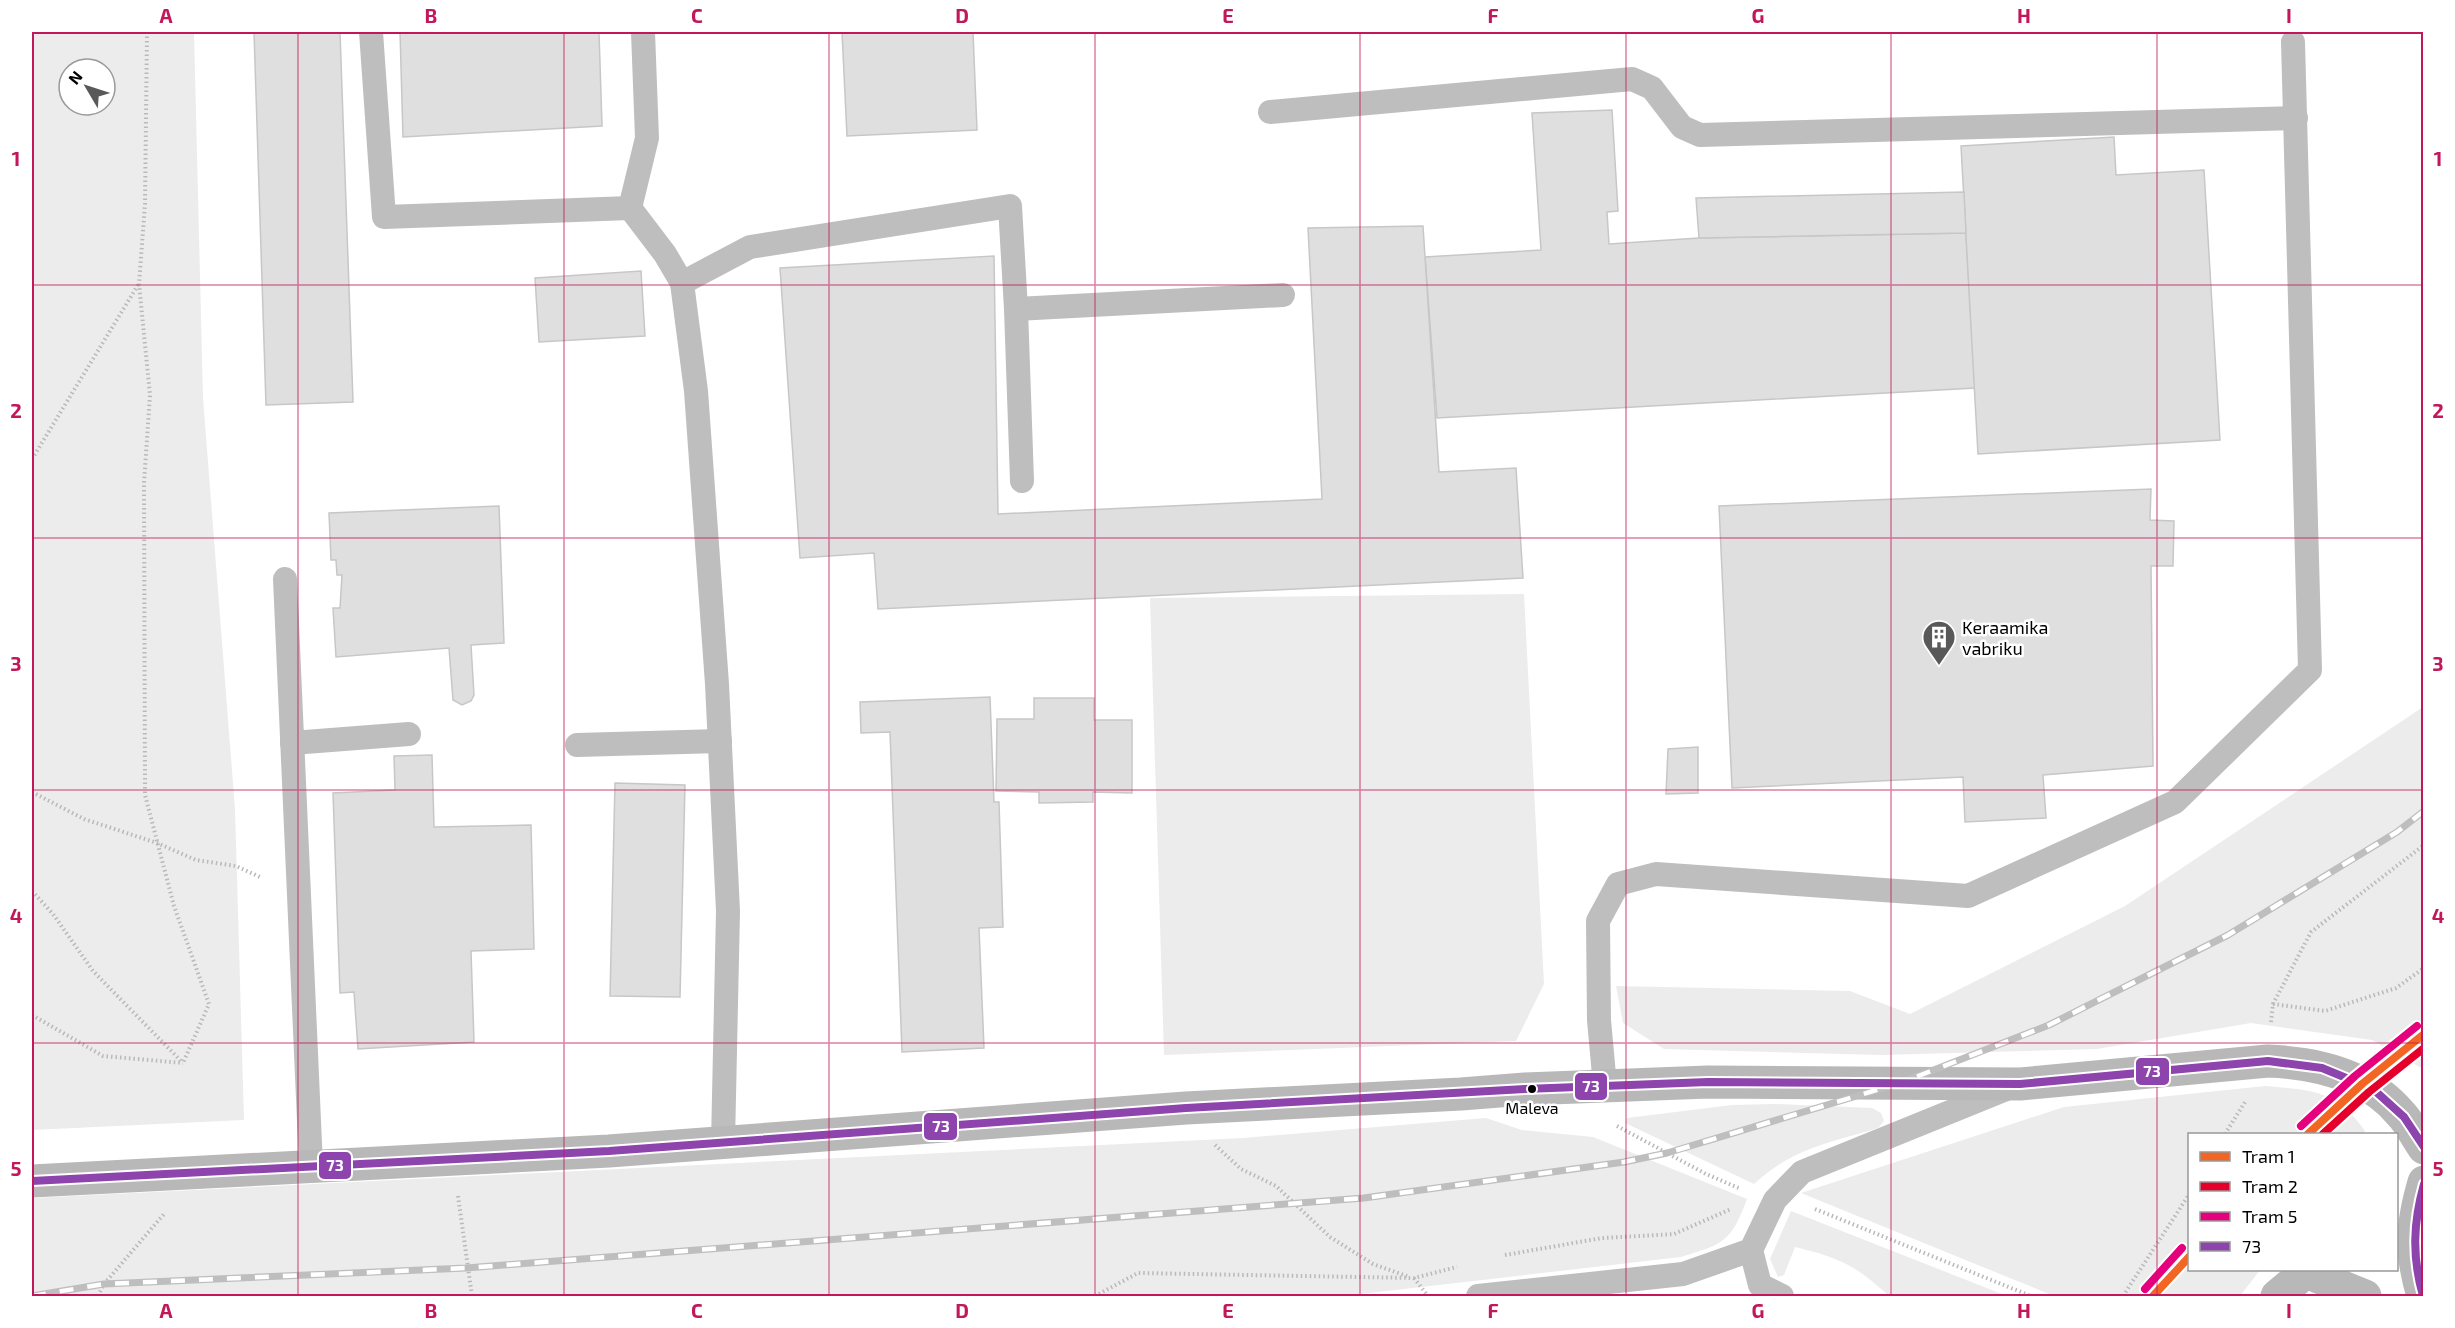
<svg xmlns="http://www.w3.org/2000/svg" width="2455" height="1328" font-family="'Exo 2',sans-serif">
<rect width="100%" height="100%" fill="#fff"/>
<g fill="#ececec" fill-rule="evenodd">
<path d="M32,32H194L203,398L235,809L244,1120L32,1130ZM69,69H105V105H69Z"/>
<path d="M1524,594L1544,984L1516,1041L1164,1055L1150,598Z"/>
<path d="M2423,707V1069L2372,1040L2251,1023L2097,1049L1882,1055L1664,1049L1623,1023L1616,986L1850,991L1910,1014L2125,906Z"/>
<path d="M2265,1086C2312,1090 2336,1090 2365,1131L2363,1134H2190V1270H2260L2240,1296H2054L1801,1193L2064,1107Z"/>
<path d="M1775,1104L1872,1108L1881,1113L1884,1121L1878,1128C1829,1143 1793,1148 1754,1184L1625,1123L1627,1118L1732,1105Z"/>
<path d="M1486,1118L1522,1130L1593,1137L1747,1199C1731,1242 1724,1244 1681,1257L1343,1296H32V1198L1243,1138Z"/>
<path d="M1791,1211L2007,1296H1889C1855,1265 1840,1258 1795,1247L1784,1275L1778,1277L1770,1259Z"/>
</g>
<g fill="#dfdfdf" stroke="#c7c7c7" stroke-width="1.5">
<path d="M254,32H340L353,402L266,405Z"/>
<path d="M400,32H599L602,126L403,137Z"/>
<path d="M842,32H973L977,130L847,136Z"/>
<path d="M1612,110L1618,211L1607,212L1609,244L1699,238L1966,233L1975,388L1437,418L1425,257L1541,250L1532,113Z"/>
<path d="M2114,137L2116,175L2204,170L2220,440L1978,454L1961,146Z"/>
<path d="M1964,192L1966,233L1699,238L1696,198Z"/>
<path d="M1423,226L1439,472L1516,468L1523,578L878,609L874,553L800,558L780,268L994,256L998,514L1322,499L1308,228Z"/>
<path d="M641,271L645,336L539,342L535,278Z"/>
<path d="M2151,489L2150,520L2174,521L2173,566H2151L2153,766L2043,775L2046,818L1965,822L1963,777L1732,788L1719,506Z"/>
<path d="M499,506L504,643L471,645L474,695L471,701L462,705L453,700L449,648L336,657L333,608H340L342,575H337L336,560H331L329,513Z"/>
<path d="M990,697L994,802H999L1003,927L979,928L984,1048L902,1052L890,732L861,733L860,702Z"/>
<path d="M1034,698H1094V720H1132V793L1093,792V802L1039,803V792L996,791L997,719H1034Z"/>
<path d="M1698,747V793L1666,794L1668,749Z"/>
<path d="M432,755L434,827L531,825L534,949L471,951L474,1042L358,1049L354,992L340,993L333,793L395,790L394,756Z"/>
<path d="M615,783L685,785L680,997L610,996Z"/>
</g>
<g fill="none" stroke-linecap="round" stroke-linejoin="round">
<g stroke="#b9b9b9" stroke-width="4" stroke-dasharray="1.5 3" stroke-linecap="butt">
<path d="M147,32L145,204L139,284L150,395L144,483L145,795L174,906L209,1004L183,1063"/>
<path d="M32,459L138,285"/>
<path d="M32,792L84,819L157,843L196,860L236,866L262,878"/>
<path d="M32,891L53,914L93,971L183,1063"/>
<path d="M2273,1004L2325,1011L2396,988L2424,968"/>
<path d="M32,1015L103,1056L183,1063"/>
<path d="M2271,1022L2273,1004L2311,932L2424,845"/>
<path d="M1617,1126L1706,1174L1741,1189"/>
<path d="M2225,1134L2245,1102"/>
<path d="M1215,1145L1241,1169L1276,1186L1330,1237L1373,1264L1407,1276"/>
<path d="M458,1196L472,1296"/>
<path d="M1815,1209L2031,1296"/>
<path d="M1505,1255L1602,1238L1674,1234L1731,1209"/>
<path d="M1414,1278L1428,1296"/>
<path d="M98,1296L104,1284L164,1214"/>
<path d="M1095,1296L1138,1273L1414,1278L1457,1267"/>
<path d="M2123,1296L2190,1193"/>
</g>
<g stroke="#bebebe" stroke-width="24">
<path d="M371,32L384,217L630,208"/>
<path d="M643,32L647,138L630,208L665,254L682,283L696,391L717,684L728,911L723,1143"/>
<path d="M1270,112L1632,79L1652,88L1682,127L1700,135L2296,118"/>
<path d="M682,283L750,247L1010,206L1016,309L1283,295"/>
<path d="M1016,309L1022,481"/>
<path d="M285,579L311,1166"/>
<path d="M292,743L409,734"/>
<path d="M577,745L720,741"/>
<path d="M1605,1086L1599,1020L1598,921L1618,884L1656,874L1968,896L2175,802L2310,670L2293,42"/>
<path d="M1751,1250L1760,1285L1782,1296"/>
<path d="M1478,1296L1683,1274L1751,1250L1775,1200L1802,1172L2009,1088"/>
</g>
<g stroke="#b8b8b8" stroke-width="33">
<path d="M32,1181L609,1151L1186,1108L1461,1094L1525,1089L1708,1082L2020,1084L2268,1061C2316,1063 2368,1075 2400,1113C2410,1123 2416,1137 2424,1148"/>
<path d="M2306,1272L2365,1296"/>
<path d="M2277,1296L2308,1270"/>
<path d="M2423,1296C2410,1252 2411,1227 2424,1182"/>
</g>
<defs>
<path id="rail" d="M32,1296L104,1284L466,1268L1364,1198L1624,1162L1667,1153L1903,1082L2049,1025L2228,935L2397,832L2424,811"/>
</defs>
<use href="#rail" stroke="#bebebe" stroke-width="7"/>
<use href="#rail" stroke="#fff" stroke-width="4.5" stroke-dasharray="14" stroke-linecap="butt"/>
<defs>
<g id="bus-1">
<path d="M32,1181L609,1151L1186,1108L1525,1089L1708,1082L2020,1084L2268,1061L2322,1068L2373,1089L2404,1117L2424,1147"/>
<path d="M2423,1296C2412,1257 2413,1223 2424,1184"/>
</g>
</defs>
<use href="#bus-1" stroke="#fff" stroke-width="12"/>
<use href="#bus-1" stroke="#8e44ad" stroke-width="8"/>
<defs>
<g id="tram-1">
<path d="M2308,1134L2362,1084L2424,1034"/>
<path d="M2153,1296L2190,1256"/>
</g>
<path id="tram-2" d="M2323,1134L2369,1092L2424,1048"/>
<g id="tram-3">
<path d="M2301,1126L2355,1076L2417,1026"/>
<path d="M2145,1289L2182,1248"/>
</g>
</defs>
<use href="#tram-1" stroke="#fff" stroke-width="12"/>
<use href="#tram-2" stroke="#fff" stroke-width="12"/>
<use href="#tram-3" stroke="#fff" stroke-width="12"/>
<use href="#tram-1" stroke="#f26522" stroke-width="8"/>
<use href="#tram-2" stroke="#e4002b" stroke-width="8"/>
<use href="#tram-3" stroke="#e5007d" stroke-width="8"/>
</g>
<path fill="none" stroke="#c2185b" stroke-width="1.5" stroke-opacity="0.55" d="M298,32V1296M564,32V1296M829,32V1296M1095,32V1296M1360,32V1296M1626,32V1296M1891,32V1296M2157,32V1296M32,285H2424M32,538H2424M32,790H2424M32,1043H2424"/>
<defs>
<symbol id="building-pin" viewBox="-11 -11 22 30"><path d="M0 17L-7.5 6A9.5 9.5 0 1 1 7.5 6Z" fill="#595959" stroke="#fff"/><path d="M-4-6H4V6H1V3H-1V6H-4ZM-2.5-4.3h1.7v1.8h-1.7ZM.8-4.3h1.7v1.8H.8ZM-2.5-1h1.7V.8h-1.7ZM.8-1h1.7V.8H.8Z" fill="#fff"/></symbol>
</defs>
<g fill-rule="evenodd">
<use href="#building-pin" x="1920" y="618" width="38" height="52"/>
</g>
<circle fill="#000" stroke="#fff" stroke-width="2" cx="1532" cy="1089" r="5"/>
<g text-anchor="middle" dominant-baseline="central" stroke-width="5" stroke-linejoin="round" paint-order="stroke">
<g font-size="16" fill="#000" stroke="#fff">
<text x="1532" y="1107">Maleva</text>
</g>
<g font-size="18" fill="#000" stroke="#fff" text-anchor="start">
<text x="1962" y="627">Keraamika<tspan x="1962" dy="21">vabriku</tspan></text>
</g>
</g>
<g stroke="#fff" stroke-width="2">
<rect x="2135" y="1057" width="35" height="29" rx="6" fill="#8e44ad"/>
<rect x="1574" y="1072" width="34" height="29" rx="6" fill="#8e44ad"/>
<rect x="923" y="1112" width="35" height="29" rx="6" fill="#8e44ad"/>
<rect x="318" y="1151" width="34" height="29" rx="6" fill="#8e44ad"/>
</g>
<g font-size="16" text-anchor="middle" font-weight="bold" fill="#fff">
<text x="2152" y="1077">73</text>
<text x="1591" y="1092">73</text>
<text x="941" y="1132">73</text>
<text x="335" y="1171">73</text>
</g>
<rect width="2455" height="1328" fill="none" stroke="#ffffff" stroke-width="66"/>
<rect x="2188" y="1133" width="210" height="138" fill="#ffffff" stroke="#999999" stroke-width="1.5"/>
<rect x="2200" y="1152" width="30" height="9" fill="#f26522" stroke="#999999" stroke-width="1.5"/>
<text x="2242" y="1163" font-size="18" fill="#000000">Tram 1</text>
<rect x="2200" y="1182" width="30" height="9" fill="#e4002b" stroke="#999999" stroke-width="1.5"/>
<text x="2242" y="1193" font-size="18" fill="#000000">Tram 2</text>
<rect x="2200" y="1212" width="30" height="9" fill="#e5007d" stroke="#999999" stroke-width="1.5"/>
<text x="2242" y="1223" font-size="18" fill="#000000">Tram 5</text>
<rect x="2200" y="1242" width="30" height="9" fill="#8e44ad" stroke="#999999" stroke-width="1.5"/>
<text x="2242" y="1253" font-size="18" fill="#000000">73</text>
<g transform="translate(87 87) rotate(309)"><circle r="28" fill="#ffffff" stroke="#999999" stroke-width="1.5"/>
<path d="M0-4.5L10 22L0 15L-10 22Z" fill="#595959"/>
<text y="-9" font-size="16" font-weight="bold" text-anchor="middle" fill="#000000">N</text>
</g>
<rect x="33" y="33" width="2389" height="1262" fill="none" stroke="#c2185b" stroke-width="2"/>
<g font-size="20" text-anchor="middle" font-weight="bold" fill="#c2185b">
<text x="166" y="23">A</text>
<text x="431" y="23">B</text>
<text x="697" y="23">C</text>
<text x="962" y="23">D</text>
<text x="1228" y="23">E</text>
<text x="1493" y="23">F</text>
<text x="1758" y="23">G</text>
<text x="2024" y="23">H</text>
<text x="2289" y="23">I</text>
<text x="16" y="166">1</text>
<text x="2438" y="166">1</text>
<text x="16" y="418">2</text>
<text x="2438" y="418">2</text>
<text x="16" y="671">3</text>
<text x="2438" y="671">3</text>
<text x="16" y="923">4</text>
<text x="2438" y="923">4</text>
<text x="16" y="1176">5</text>
<text x="2438" y="1176">5</text>
<text x="166" y="1318">A</text>
<text x="431" y="1318">B</text>
<text x="697" y="1318">C</text>
<text x="962" y="1318">D</text>
<text x="1228" y="1318">E</text>
<text x="1493" y="1318">F</text>
<text x="1758" y="1318">G</text>
<text x="2024" y="1318">H</text>
<text x="2289" y="1318">I</text>
</g>
</svg>
